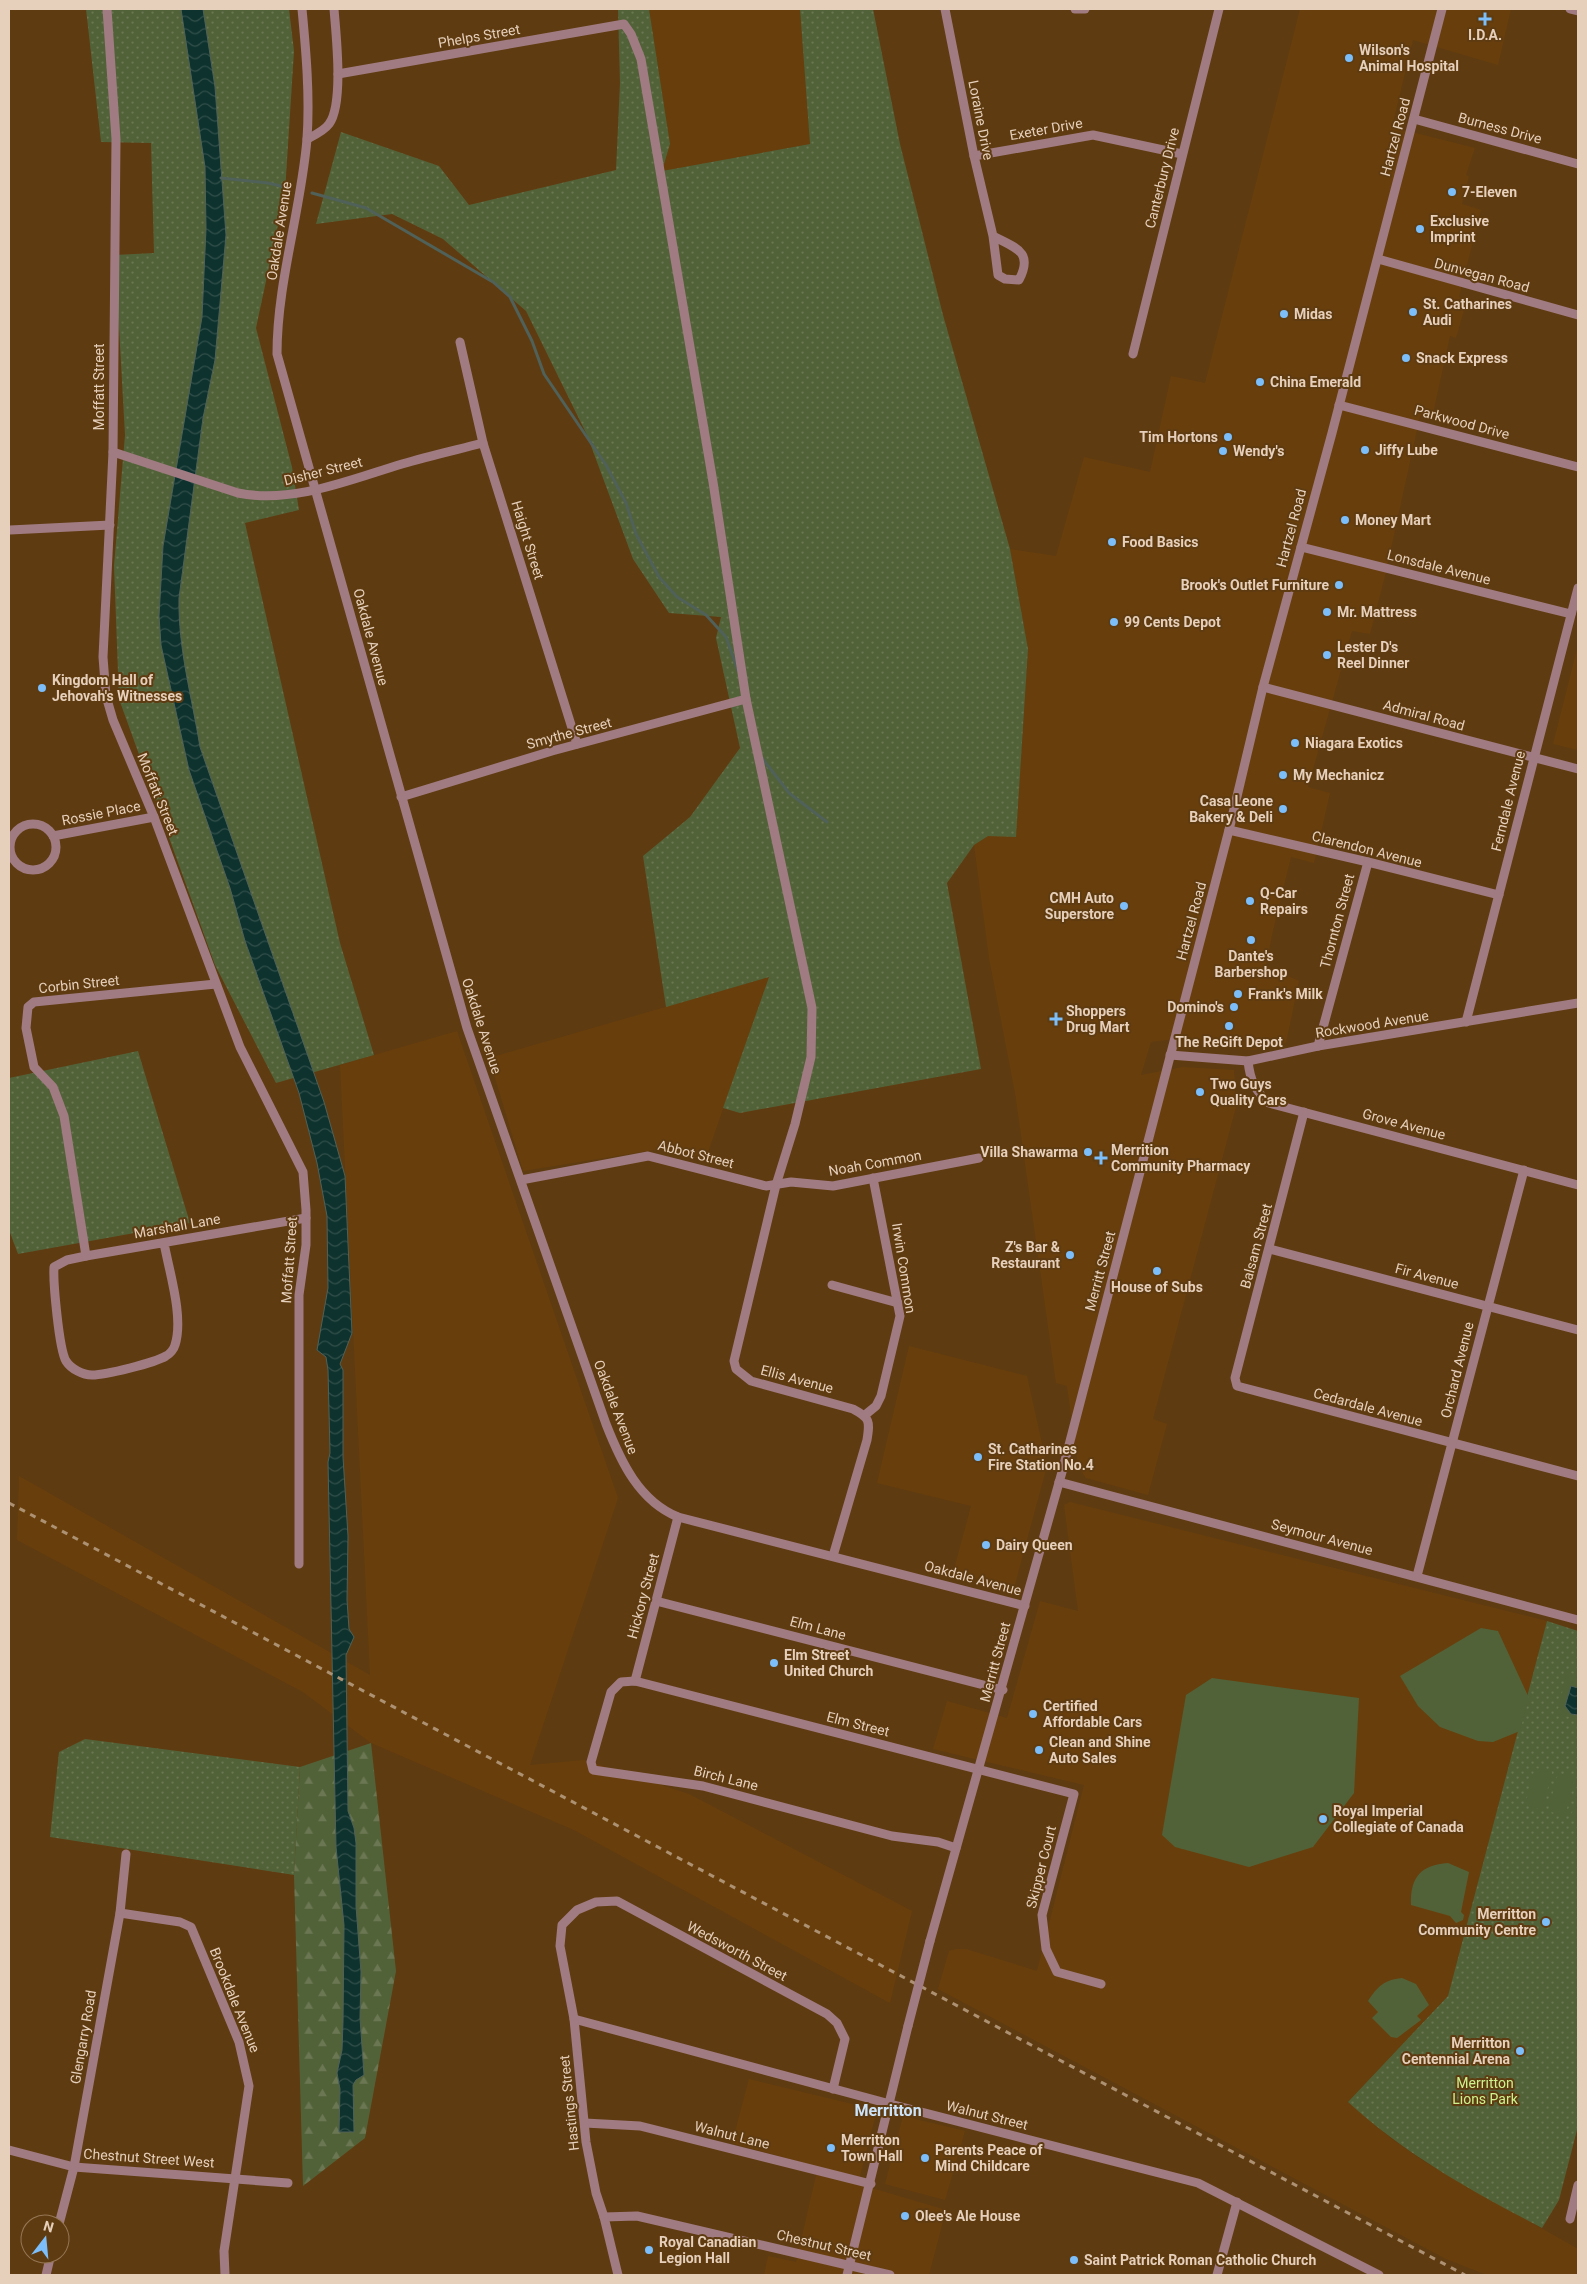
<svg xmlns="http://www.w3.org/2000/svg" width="1587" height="2284" font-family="Roboto,sans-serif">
<defs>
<pattern id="grass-dots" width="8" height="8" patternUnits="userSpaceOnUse" patternTransform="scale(1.25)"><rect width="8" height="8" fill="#526238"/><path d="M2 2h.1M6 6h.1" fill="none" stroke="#6b7753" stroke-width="1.8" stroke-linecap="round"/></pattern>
<pattern id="forest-firs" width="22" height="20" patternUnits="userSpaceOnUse" patternTransform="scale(1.25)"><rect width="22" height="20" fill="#526238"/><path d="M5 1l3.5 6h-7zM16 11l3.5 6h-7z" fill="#6b7753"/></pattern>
<pattern id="water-waves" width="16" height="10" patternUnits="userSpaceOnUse" patternTransform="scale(1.25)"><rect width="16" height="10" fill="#0e322e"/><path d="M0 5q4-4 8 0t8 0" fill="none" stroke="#314f4a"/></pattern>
</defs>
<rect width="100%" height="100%" fill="#5f3b11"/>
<g fill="#683f0c">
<path d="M649,9H800L810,144L662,171L670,144Z"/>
<path d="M1300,9H1511L1498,65L1413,40L1392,127L1475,148L1466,175L1469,176L1462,204L1481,210L1459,297L1467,300L1456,338L1450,336L1432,418L1420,416L1385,576L1370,634L1352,631L1308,787L1330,793L1314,863L1291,857L1272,935L1266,966L1299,981L1286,1043L1253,1050L1195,1044L1190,1037L1151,1042L1141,1075L1183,1067L1234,1070L1236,1107L1153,1419L1167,1424L1148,1495L1086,1478L1078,1466L1067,1386L1056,1383L1015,1093L989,958L974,845L988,836H1016L1028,649L1010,549L1056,556L1084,457L1150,472L1171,376L1205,383Z"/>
<path d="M1578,645V750L1553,744Z"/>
<path d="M769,977L706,1158L660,1149L523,1171L489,1058Z"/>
<path d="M457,1031L618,1498L530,1765L584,1760L689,1794L912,1911L890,2003L574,1830L371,1743L303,1692L17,1540L19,1476L370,1675L340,1065Z"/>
<path d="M909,1346L1027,1376L1047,1466L1014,1588L953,1573L971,1506L877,1483Z"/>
<path d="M1070,1502L1547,1621L1448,1996L1348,2102L1392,2139L1425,2162L1578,2249V2275H1487L1446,2259L938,1989L949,1951L956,1949H966L1037,1971L1084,1785L933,1749L947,1701L1007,1718L1040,1601L1078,1611L1064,1505Z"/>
<path d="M749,2079L877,2110L858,2184L946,2210L929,2275H764L768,2256L796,2262L818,2167L732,2143Z"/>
<path d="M903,2116L965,2131L945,2200L885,2184Z"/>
</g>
<g fill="url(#grass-dots)">
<path d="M86,9H289L294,51L285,192L256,328L292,467L299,510L245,523L340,943L374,1055L276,1083L215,965L119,699L114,566L125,435L115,255L154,253L151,143L101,142Z"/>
<path d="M618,9H649L670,144L662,171L810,144L800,9H873L900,144L943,315L1010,549L1028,649L1016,837L988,836L974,845L947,883L981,1069L740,1113L723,1108L769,977L666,1007L643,856L690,817L740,748L716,638L721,617L669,613L633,559L587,435L526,311L443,239L392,214L316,224L341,132L439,166L469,205L616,170L620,83Z"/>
<path d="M138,1051L190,1223L18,1254L9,1230V1078Z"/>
<path d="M1547,1621L1578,1631V2126L1559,2200L1542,2228C1473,2192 1406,2155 1348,2102L1448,1996Z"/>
<path d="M85,1739L300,1767L294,1875L50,1837L59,1752Z"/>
</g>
<path fill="url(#forest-firs)" d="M371,1743L396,1971L365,2138L303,2186L294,1875L300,1767Z"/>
<g fill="#526238">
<path d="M1481,1628L1498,1631L1529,1698L1520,1731L1493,1742L1478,1741L1440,1727L1418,1706L1400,1676Z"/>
<path d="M1567,1672L1578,1675V1719L1557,1714Z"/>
<path d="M1212,1678L1359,1698L1354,1793L1313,1847L1249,1867L1175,1847L1162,1835L1186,1695Z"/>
<path d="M1535,1768L1552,1772L1542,1810L1525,1805Z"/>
<path d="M1558,1774L1575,1778L1565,1816L1548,1811Z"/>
<path d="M1578,1789V1819L1571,1817Z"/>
<path d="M1448,1863L1469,1872L1461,1912L1464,1915L1463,1920L1456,1923L1450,1916L1411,1905C1410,1877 1421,1865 1448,1863Z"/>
<path d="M1402,1978L1416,1984L1429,2005L1417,2016L1421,2020L1397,2038L1391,2037L1372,2018L1378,2012L1368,2001C1378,1986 1384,1980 1402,1978Z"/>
</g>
<g fill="url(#water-waves)" stroke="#4f6158">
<path d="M181,9H203L215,87L226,235L215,360L203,418L179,598C178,649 192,697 200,747L324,1102L345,1176L352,1333L340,1364L343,1370V1457L348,1536L347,1600L349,1629L354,1637L346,1655L348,1811L354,1828L356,1843V1906L361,1972L360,2018L364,2075L356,2080L353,2085L354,2132H339L340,2089L337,2073L342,2050L343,2022L344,1925L336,1847L328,1462L330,1453L328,1370L326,1357L317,1350L328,1288L327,1216L317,1163L299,1093L245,941L230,888L189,770L161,645L159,616L163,546L202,317L206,229L205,167Z"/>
<path d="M1571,1686L1578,1688V1715L1571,1714L1565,1706Z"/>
</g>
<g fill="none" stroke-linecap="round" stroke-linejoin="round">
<g stroke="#4f6158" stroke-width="3">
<path d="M221,178L268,183L289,188"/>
<path d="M312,193L366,208L493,282L510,297L532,341L544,374L606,465L626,503L636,534L659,577L677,597L706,615L726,637L738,671"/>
<path d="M762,758L789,793L827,822"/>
</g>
<g stroke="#a07b82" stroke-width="9">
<path d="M107,9L116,139L113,452L103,657L106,696L113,720L154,817L240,1047L303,1172L306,1210V1245L299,1295V1564"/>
<path d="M302,9C306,51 310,96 307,139C301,211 277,282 277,354L467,1028L606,1424C621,1462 639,1501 678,1517L1025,1606"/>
<path d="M945,9L974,156L993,236L998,275L1005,279L1019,280C1034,251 1015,248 993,236"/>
<path d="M1075,9H1085"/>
<path d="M1570,9L1578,11"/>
<path d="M338,74L624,24L631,34L641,59L713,482L746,699L812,1008L811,1057L795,1124L776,1185L734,1361L736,1369L751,1381L853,1409C870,1418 870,1421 867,1440L833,1556"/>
<path d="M1414,119L1578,164"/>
<path d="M307,139C315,135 324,131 329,124C344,104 336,34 334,9"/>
<path d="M974,156L1093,135L1182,154"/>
<path d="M1378,259L1578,315"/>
<path d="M460,342L483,443L577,744"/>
<path d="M1133,354L1219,9"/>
<path d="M1339,405L1578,467"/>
<path d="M113,452L238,493C293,504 349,480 402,464C428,456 456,450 483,443"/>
<path d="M10,530L110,525"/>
<path d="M1301,547L1571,614"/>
<path d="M1263,687L1578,769"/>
<path d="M401,797L552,751L746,699"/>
<circle cx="33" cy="847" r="23"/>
<path d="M1229,830L1368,862L1499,895"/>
<path d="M53,836L154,817"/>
<path d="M1466,1022L1578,588"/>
<path d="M1318,1046L1368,862"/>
<path d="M1170,1055L1248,1061L1318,1046L1578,1003"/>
<path d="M1248,1061C1250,1080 1255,1091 1269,1103L1578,1185"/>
<path d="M1304,1112L1235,1378L1237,1386L1578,1476"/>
<path d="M521,1180L648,1156L766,1186L791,1182L833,1186L979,1158"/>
<path d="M164,1243C169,1271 184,1317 175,1345C174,1349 170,1354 166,1356C154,1363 106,1375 92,1375C83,1375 71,1369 66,1361C59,1349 53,1282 54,1267L67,1260L86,1256L306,1218"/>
<path d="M1270,1249L1578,1330"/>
<path d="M86,1256L64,1116L53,1087L34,1067L26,1028L28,1007L34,1002L216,984"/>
<path d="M832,1285L898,1303"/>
<path d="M865,1415L876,1406L881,1396L900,1316L873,1178"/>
<path d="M1059,1482L1578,1620"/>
<path d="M1417,1576L1524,1170"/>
<path d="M656,1601L1003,1690"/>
<path d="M635,1681L678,1517"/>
<path d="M956,1848L938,1842L892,1836L703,1786L593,1770L591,1762L611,1692L621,1682L635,1681L1074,1794L1042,1915L1046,1949L1057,1972L1101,1984"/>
<path d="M120,1913L180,1922L191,1927L239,2042L249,2086L224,2251L225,2275"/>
<path d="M930,1941L1062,1472L1229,830L1263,687L1332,433L1442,9"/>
<path d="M574,2019L890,2104L1198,2183L1379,2275"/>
<path d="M585,2123L640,2126L871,2184"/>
<path d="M9,2150L74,2167L288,2183"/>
<path d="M604,2217L637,2216L890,2275"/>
<path d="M1570,2219L1578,2185"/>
<path d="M59,2224L74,2167L120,1913L126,1854"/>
<path d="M46,2275L51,2254"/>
<path d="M618,2275L604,2217L596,2193L586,2142L574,2019L560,1946L562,1925L577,1910L596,1902L617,1901L827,2014L837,2023L845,2039L833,2089"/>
<path d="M847,2275L908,2026"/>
<path d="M1217,2275L1237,2202"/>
</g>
<path stroke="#ad9173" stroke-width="3" stroke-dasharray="6 6" stroke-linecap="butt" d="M9,1503L1465,2275"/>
<path stroke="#a07b82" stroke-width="9" d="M908,2026L930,1941"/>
</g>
<g fill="#7bbef9" stroke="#5f3b11" stroke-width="2">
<path d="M1482.5 11.5h5v5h5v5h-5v5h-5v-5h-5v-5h5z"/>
<circle cx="1349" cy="58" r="5"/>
<circle cx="1452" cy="192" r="5"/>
<circle cx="1420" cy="229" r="5"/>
<circle cx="1413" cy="312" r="5"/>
<circle cx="1284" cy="314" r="5"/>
<circle cx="1406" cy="358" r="5"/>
<circle cx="1260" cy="382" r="5"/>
<circle cx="1228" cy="437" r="5"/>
<circle cx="1365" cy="450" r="5"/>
<circle cx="1223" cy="451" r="5"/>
<circle cx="1345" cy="520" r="5"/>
<circle cx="1112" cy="542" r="5"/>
<circle cx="1339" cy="585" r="5"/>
<circle cx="1327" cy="612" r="5"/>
<circle cx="1114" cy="622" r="5"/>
<circle cx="1327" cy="655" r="5"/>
<circle cx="42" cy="688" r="5"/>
<circle cx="1295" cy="743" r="5"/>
<circle cx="1283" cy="775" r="5"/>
<circle cx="1283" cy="809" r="5"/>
<circle cx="1250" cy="901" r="5"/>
<circle cx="1124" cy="906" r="5"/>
<circle cx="1251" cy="940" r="5"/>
<circle cx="1238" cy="994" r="5"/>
<circle cx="1234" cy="1007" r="5"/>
<path d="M1053.5 1011.5h5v5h5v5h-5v5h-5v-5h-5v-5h5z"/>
<circle cx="1229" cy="1026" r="5"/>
<circle cx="1200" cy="1092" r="5"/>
<circle cx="1088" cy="1152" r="5"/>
<path d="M1098.5 1150.5h5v5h5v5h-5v5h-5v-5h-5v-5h5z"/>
<circle cx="1070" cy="1255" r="5"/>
<circle cx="1157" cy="1271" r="5"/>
<circle cx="978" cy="1457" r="5"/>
<circle cx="986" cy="1545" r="5"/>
<circle cx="774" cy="1663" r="5"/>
<circle cx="1033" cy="1714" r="5"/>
<circle cx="1039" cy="1750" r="5"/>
<circle cx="1323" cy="1819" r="5"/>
<circle cx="1546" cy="1922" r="5"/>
<circle cx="1520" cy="2051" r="5"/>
<circle cx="831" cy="2148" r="5"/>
<circle cx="925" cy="2158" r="5"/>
<circle cx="905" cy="2216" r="5"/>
<circle cx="649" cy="2250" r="5"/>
<circle cx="1074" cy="2260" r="5"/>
</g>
<g text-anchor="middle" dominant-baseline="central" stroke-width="4" stroke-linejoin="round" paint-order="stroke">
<g font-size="14" font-weight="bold" fill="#e6d0bb" stroke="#5f3b11" text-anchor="start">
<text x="1485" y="35" text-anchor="middle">I.D.A.</text>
<text x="1359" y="50">Wilson's<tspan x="1359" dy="16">Animal Hospital</tspan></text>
<text x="1462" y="192">7-Eleven</text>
<text x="1430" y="221">Exclusive<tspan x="1430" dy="16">Imprint</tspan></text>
<text x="1423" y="304">St. Catharines<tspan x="1423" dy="16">Audi</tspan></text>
<text x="1294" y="314">Midas</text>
<text x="1416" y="358">Snack Express</text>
<text x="1270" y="382">China Emerald</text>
<text x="1218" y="437" text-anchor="end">Tim Hortons</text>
<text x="1375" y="450">Jiffy Lube</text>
<text x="1233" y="451">Wendy's</text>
<text x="1355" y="520">Money Mart</text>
<text x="1122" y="542">Food Basics</text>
<text x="1329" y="585" text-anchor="end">Brook's Outlet Furniture</text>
<text x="1337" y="612">Mr. Mattress</text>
<text x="1124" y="622">99 Cents Depot</text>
<text x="1337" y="647">Lester D's<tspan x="1337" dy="16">Reel Dinner</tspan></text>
<text x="52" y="680">Kingdom Hall of<tspan x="52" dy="16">Jehovah's Witnesses</tspan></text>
<text x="1305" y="743">Niagara Exotics</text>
<text x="1293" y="775">My Mechanicz</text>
<text x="1273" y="801" text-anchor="end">Casa Leone<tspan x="1273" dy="16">Bakery &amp; Deli</tspan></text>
<text x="1260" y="893">Q-Car<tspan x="1260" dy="16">Repairs</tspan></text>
<text x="1114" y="898" text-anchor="end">CMH Auto<tspan x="1114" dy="16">Superstore</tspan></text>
<text x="1251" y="956" text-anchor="middle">Dante's<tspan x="1251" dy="16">Barbershop</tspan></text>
<text x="1248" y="994">Frank's Milk</text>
<text x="1224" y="1007" text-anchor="end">Domino's</text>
<text x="1066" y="1011">Shoppers<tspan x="1066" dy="16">Drug Mart</tspan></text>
<text x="1229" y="1042" text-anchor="middle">The ReGift Depot</text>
<text x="1210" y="1084">Two Guys<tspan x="1210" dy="16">Quality Cars</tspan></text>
<text x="1111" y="1150">Merrition<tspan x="1111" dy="16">Community Pharmacy</tspan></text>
<text x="1078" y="1152" text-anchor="end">Villa Shawarma</text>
<text x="1060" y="1247" text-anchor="end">Z's Bar &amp;<tspan x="1060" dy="16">Restaurant</tspan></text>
<text x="1157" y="1287" text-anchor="middle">House of Subs</text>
<text x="988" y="1449">St. Catharines<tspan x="988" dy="16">Fire Station No.4</tspan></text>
<text x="996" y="1545">Dairy Queen</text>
<text x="784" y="1655">Elm Street<tspan x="784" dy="16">United Church</tspan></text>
<text x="1043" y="1706">Certified<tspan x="1043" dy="16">Affordable Cars</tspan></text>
<text x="1049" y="1742">Clean and Shine<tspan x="1049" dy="16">Auto Sales</tspan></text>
<text x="1333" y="1811">Royal Imperial<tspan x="1333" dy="16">Collegiate of Canada</tspan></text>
<text x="1536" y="1914" text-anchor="end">Merritton<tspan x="1536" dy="16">Community Centre</tspan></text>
<text x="1510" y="2043" text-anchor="end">Merritton<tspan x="1510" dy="16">Centennial Arena</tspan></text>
<text x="841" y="2140">Merritton<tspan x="841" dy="16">Town Hall</tspan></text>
<text x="935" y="2150">Parents Peace of<tspan x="935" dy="16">Mind Childcare</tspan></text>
<text x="915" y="2216">Olee's Ale House</text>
<text x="659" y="2242">Royal Canadian<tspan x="659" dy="16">Legion Hall</tspan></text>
<text x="1084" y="2260">Saint Patrick Roman Catholic Church</text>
</g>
<g font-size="14" fill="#e6d0bb" stroke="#5f3b11">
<text transform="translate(479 36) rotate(-10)">Phelps Street</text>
<text transform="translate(981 120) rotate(79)">Loraine Drive</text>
<text transform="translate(1500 128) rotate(15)">Burness Drive</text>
<text transform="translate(1046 129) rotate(-10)">Exeter Drive</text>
<text transform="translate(1395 137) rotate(-75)">Hartzel Road</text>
<text transform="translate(1162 178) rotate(-76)">Canterbury Drive</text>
<text transform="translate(279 231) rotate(-81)">Oakdale Avenue</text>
<text transform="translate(1482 275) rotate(15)">Dunvegan Road</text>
<text transform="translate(99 387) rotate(-90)">Moffatt Street</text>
<text transform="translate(1462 422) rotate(15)">Parkwood Drive</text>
<text transform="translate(323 471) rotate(-14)">Disher Street</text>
<text transform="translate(1291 528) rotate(-75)">Hartzel Road</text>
<text transform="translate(528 540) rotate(73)">Haight Street</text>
<text transform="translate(1439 567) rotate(14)">Lonsdale Avenue</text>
<text transform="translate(371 637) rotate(75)">Oakdale Avenue</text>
<text transform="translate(1424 715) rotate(15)">Admiral Road</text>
<text transform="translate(569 733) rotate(-15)">Smythe Street</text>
<text transform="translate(158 794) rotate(68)">Moffatt Street</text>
<text transform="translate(1508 801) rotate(-76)">Ferndale Avenue</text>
<text transform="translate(101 813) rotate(-11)">Rossie Place</text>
<text transform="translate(1367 849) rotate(14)">Clarendon Avenue</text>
<text transform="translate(1191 921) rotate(-75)">Hartzel Road</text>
<text transform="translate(1337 921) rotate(-75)">Thornton Street</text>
<text transform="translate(79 984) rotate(-6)">Corbin Street</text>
<text transform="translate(1372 1024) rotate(-9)">Rockwood Avenue</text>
<text transform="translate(482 1026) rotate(72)">Oakdale Avenue</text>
<text transform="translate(1404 1124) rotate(15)">Grove Avenue</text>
<text transform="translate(696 1154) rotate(14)">Abbot Street</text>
<text transform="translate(875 1163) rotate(-10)">Noah Common</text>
<text transform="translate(177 1226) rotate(-10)">Marshall Lane</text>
<text transform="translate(1256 1246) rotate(-75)">Balsam Street</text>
<text transform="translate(289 1260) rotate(-86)">Moffatt Street</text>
<text transform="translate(904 1268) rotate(81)">Irwin Common</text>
<text transform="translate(1100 1271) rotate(-75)">Merritt Street</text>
<text transform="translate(1427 1276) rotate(15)">Fir Avenue</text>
<text transform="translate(1457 1370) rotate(-76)">Orchard Avenue</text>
<text transform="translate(797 1379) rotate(15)">Ellis Avenue</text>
<text transform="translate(616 1407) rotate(69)">Oakdale Avenue</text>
<text transform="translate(1368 1407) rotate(15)">Cedardale Avenue</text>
<text transform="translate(1322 1537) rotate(15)">Seymour Avenue</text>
<text transform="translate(973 1578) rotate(15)">Oakdale Avenue</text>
<text transform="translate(643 1596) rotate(-75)">Hickory Street</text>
<text transform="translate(818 1628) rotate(15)">Elm Lane</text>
<text transform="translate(995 1662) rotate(-75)">Merritt Street</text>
<text transform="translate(858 1724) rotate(14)">Elm Street</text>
<text transform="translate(726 1778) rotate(14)">Birch Lane</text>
<text transform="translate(1041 1867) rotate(-76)">Skipper Court</text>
<text transform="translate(737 1951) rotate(28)">Wedsworth Street</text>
<text transform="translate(235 2000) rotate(68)">Brookdale Avenue</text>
<text transform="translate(83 2037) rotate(-80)">Glengarry Road</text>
<text transform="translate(569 2103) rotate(-96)">Hastings Street</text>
<text transform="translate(987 2115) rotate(14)">Walnut Street</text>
<text transform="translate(732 2135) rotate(14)">Walnut Lane</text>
<text transform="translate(149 2158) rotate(4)">Chestnut Street West</text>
<text transform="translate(824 2245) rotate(13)">Chestnut Street</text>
</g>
<g font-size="14" fill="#cdf38f" stroke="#5f3b11">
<text x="1485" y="2083">Merritton<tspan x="1485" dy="16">Lions Park</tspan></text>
</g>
<g font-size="16" font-weight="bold" fill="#cde5fb" stroke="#5f3b11">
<text x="888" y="2110">Merritton</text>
</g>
</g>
<rect width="1587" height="2284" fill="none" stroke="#e6d0bb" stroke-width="20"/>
<g transform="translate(45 2239) rotate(16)"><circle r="24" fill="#5f3b11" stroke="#957755"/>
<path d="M0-4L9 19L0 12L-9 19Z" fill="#7bbef9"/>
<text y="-8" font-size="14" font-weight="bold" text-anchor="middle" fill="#e6d0bb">N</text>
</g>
</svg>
